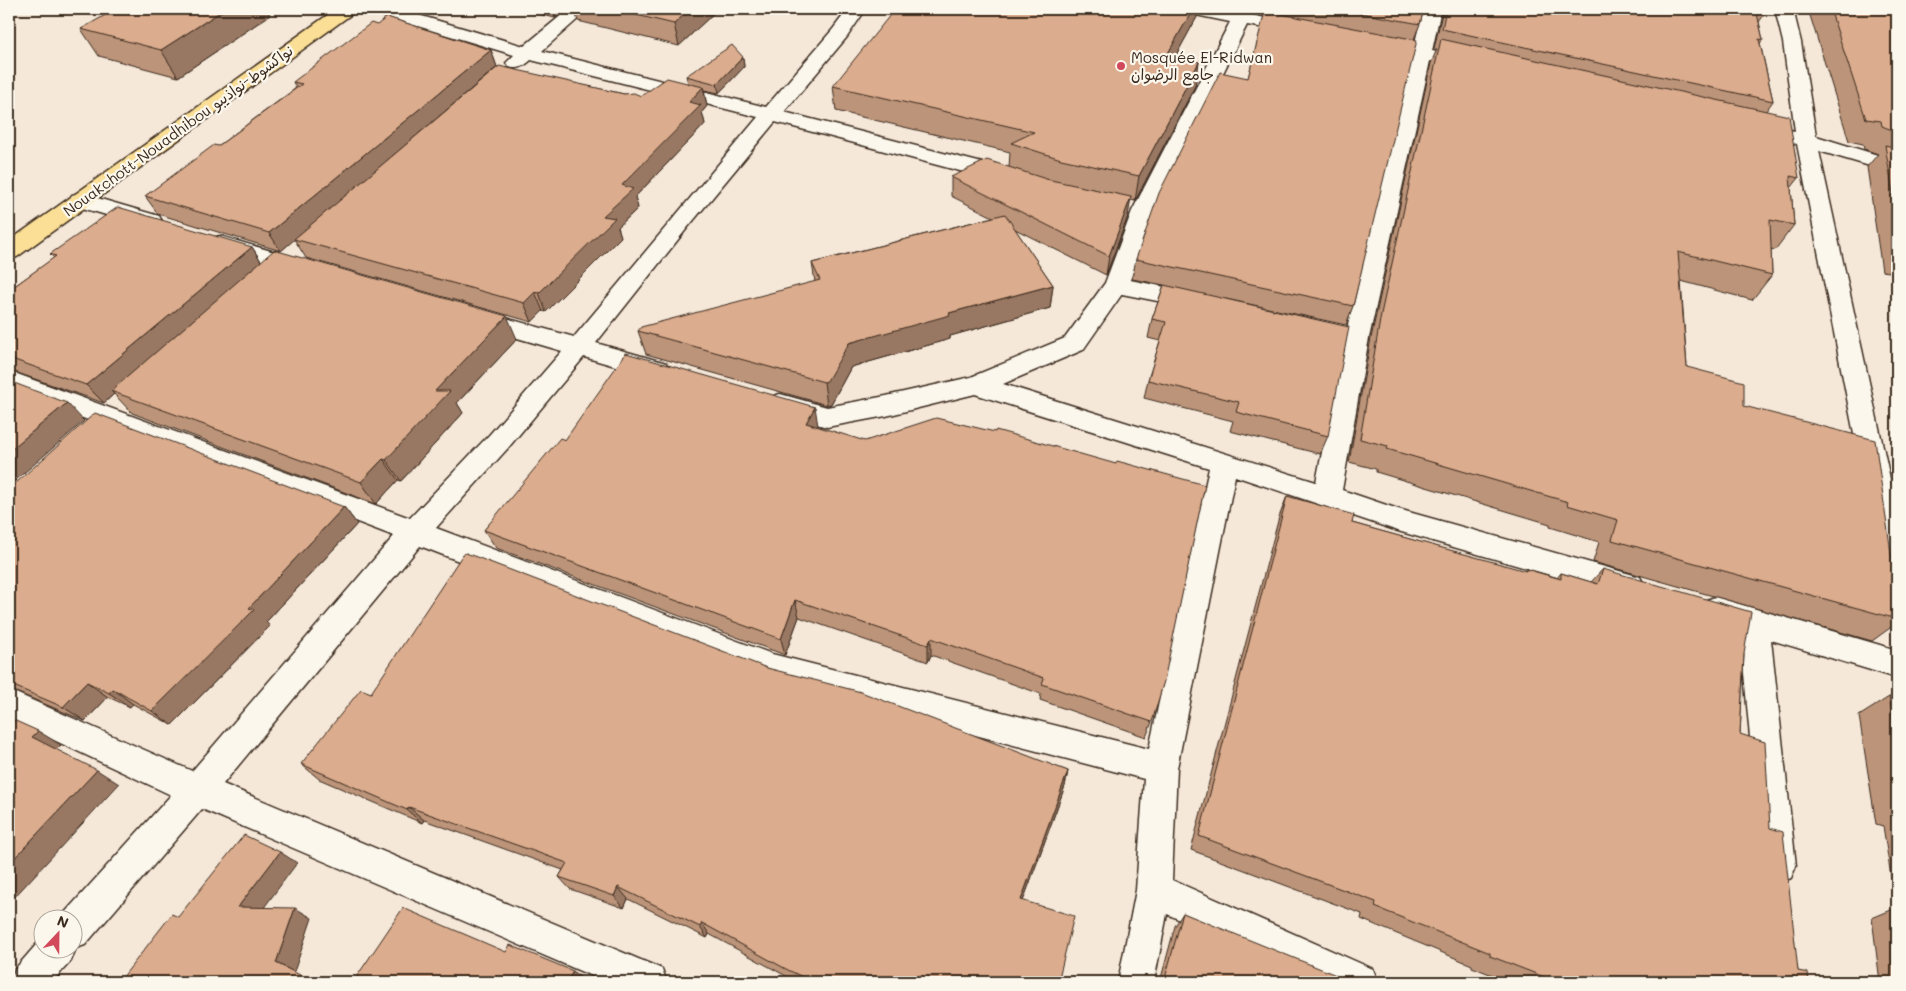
<svg xmlns="http://www.w3.org/2000/svg" width="1906" height="991" font-family="Mali,'Playpen Sans Arabic',sans-serif">
<rect width="100%" height="100%" fill="#f5e8d9"/>
<filter id="ink" filterUnits="userSpaceOnUse"><feTurbulence type="fractalNoise" baseFrequency=".02" numOctaves="2"/><feDisplacementMap in="SourceGraphic" scale="10" xChannelSelector="R" yChannelSelector="G"/><feConvolveMatrix kernelMatrix="1 2 1 2 8 2 1 2 1" color-interpolation-filters="sRGB"/></filter>
<g filter="url(#ink)">
<g fill="none" stroke-linecap="round" stroke-linejoin="round">
<defs>
<g id="minor">
<path d="M371,9H398L524,46L569,9H589L542,51L766,107L833,29L848,9H866L847,37L784,112L1017,172L1020,177L1017,182L1009,184L775,122L688,227L596,343L666,363L670,369L666,375L657,378L584,357L508,448L436,528L772,654L1149,749L1209,468L975,394L886,416L827,427L771,411L767,404L771,397L780,394L827,407L886,396L971,377L1065,338L1105,283L1132,211L1230,22L1186,13L1183,9H1219L1235,12L1237,9H1255L1252,15L1265,18L1268,22L1265,26L1259,27L1247,25L1154,211L1130,280L1206,295L1210,301L1206,307L1198,309L1122,294L1083,350L1003,384L1316,482L1345,338L1411,58L1370,49L1368,45L1370,41L1377,39L1414,47L1423,9H1441L1432,51L1477,60L1480,64L1477,68L1470,70L1430,61L1369,338L1342,490L1398,509L1630,574L1640,577L1645,586L1640,595L1630,598L1398,531L1235,476L1177,768L1172,880L1373,969L1378,982H1318L1167,914L1154,982H1118L1136,890L1144,779L772,682L420,546L223,784L662,969L667,982H606L202,809L85,945L76,948L71,961L52,982H10L15,969L42,938V948H72V918H60L171,795L9,719V690L192,771L394,536L9,390V371L410,518L490,434L562,351L469,324L465,318L469,312L477,310L574,337L758,117L531,60C524,66 519,70 509,67L506,63L514,55L374,13Z"/>
<path d="M1775,9H1793L1801,42L1816,136L1897,161V174L1819,151L1897,511V589L1887,586L1882,577L1797,144L1749,133L1746,129L1749,125L1756,123L1795,131L1783,42Z"/>
<path d="M80,193L159,216L162,221L159,226L151,228L72,205L69,200L72,195Z"/>
<path d="M220,236L309,262L313,267L309,272L301,275L212,248L209,243L212,238Z"/>
<path d="M1715,597L1897,650V678L1771,640L1796,866L1791,878L1779,883L1767,878L1762,866L1740,630L1704,619L1700,610L1704,601Z"/>
</g>
<path id="trunk" d="M336,9H356L353,13L17,257L9,259V241Z"/>
</defs>
<use href="#minor" stroke="#3b2a1e" stroke-width="3"/>
<use href="#trunk" stroke="#3b2a1e" stroke-width="3"/>
<use href="#minor" fill="#fbf7ec" fill-rule="evenodd"/>
<use href="#trunk" fill="#fbdf96" fill-rule="evenodd"/>
</g>
<g fill="#bc9479" stroke="#3b2a1e">
<path d="M517,9H567L555,18Z"/>
<path d="M574,9H718L679,46L578,21Z"/>
<path d="M1266,9H1424L1420,24L1414,39L1353,306L1346,325L1226,299L1328,436L1320,454L1230,431L1233,421L1144,398L1148,380L1160,341L1148,338L1152,319L1164,285L1132,279L1136,259L1248,78Z"/>
<path d="M1442,9H1768L1759,22L1763,40L1760,43L1773,101L1766,111L1799,178L1791,188L1794,225L1775,250L1771,249L1772,275L1752,300L1681,281L1687,367L1744,406L1897,595V623L1872,641L1593,562L1599,542L1550,527V524L1376,472V469L1349,462L1371,338L1431,63L1437,49H1434L1443,9Z"/>
<path d="M1808,9H1897V275V273L1882,271L1867,167L1878,154L1864,149L1863,144L1849,141Z"/>
<path d="M270,15L178,77L99,56L81,29Z"/>
<path d="M1197,17L1175,57L1199,62L1195,86L1135,201L1130,200L1128,216L1106,275L1015,229L1053,285L1050,308L950,336V339L851,367L831,404L827,405L646,354L638,331L815,282L812,263L993,217L951,196V177L1009,167L1010,152L836,111L833,86Z"/>
<path d="M491,50L497,67L624,94L641,96L688,83L686,76L743,57L744,67L719,93L704,90L707,106L702,112L705,124L635,197L638,208L618,227L621,237L546,312L543,311L532,322L306,258L294,239L281,251L158,214L145,196L218,146L296,88L293,82Z"/>
<path d="M252,247L261,261L517,339L457,403L463,413L401,481L398,480L376,504L132,413L114,394L104,403L9,370V290L54,258L50,254Z"/>
<path d="M818,427L1152,722L1146,737L1040,700L1041,694L931,655L928,662L799,617L785,655L496,548L484,530L565,440Z"/>
<path d="M9,489L344,507L357,524L266,622L270,626L172,725L133,704L130,707L108,697L85,721L9,689Z"/>
<path d="M1287,496L1352,523L1524,571L1526,569L1557,578L1561,573L1591,582L1603,569L1744,654L1740,734L1770,828L1798,971L1809,982H1510L1472,967V965L1361,919L1362,914L1191,850L1279,517Z"/>
<path d="M767,668L1068,771L1065,786L1023,901L1058,982H797L709,934L707,938L628,899L624,908L570,889L559,877L563,870L424,820L422,823L319,779L301,764L371,693Z"/>
<path d="M1889,697L1897,699V982H1880L1872,918L1896,908L1883,826L1876,824L1859,716Z"/>
<path d="M1183,913L1334,982H1160L1175,926Z"/>
</g>
<g fill="#997863" stroke="#3b2a1e">
<path d="M225,9H267L270,15L178,77L161,50Z"/>
<path d="M552,9H567L555,18Z"/>
<path d="M690,9H718L679,46L674,24Z"/>
<path d="M1193,9H1198L1197,17L1163,79L1167,55Z"/>
<path d="M491,50L497,67L281,251L269,233Z"/>
<path d="M743,57L744,67L719,93L717,84Z"/>
<path d="M1199,62L1195,86L1135,201L1139,176Z"/>
<path d="M703,87L707,106L702,112L705,124L635,197L638,208L618,227L621,237L546,312L539,293L622,185L689,102Z"/>
<path d="M1131,197L1128,216L1106,275L1109,256Z"/>
<path d="M252,247L264,266L111,391L114,394L104,403L86,385Z"/>
<path d="M1053,285L1050,308L950,336V339L851,367L831,404L827,405L824,382L849,343L949,313Z"/>
<path d="M535,292L543,311L532,322L524,303Z"/>
<path d="M507,316L517,339L457,403L463,413L401,481L386,460L435,391Z"/>
<path d="M67,403L84,421L9,486V451Z"/>
<path d="M815,407L818,426L809,442L806,423Z"/>
<path d="M383,459L398,480L376,504L361,482Z"/>
<path d="M344,507L357,524L266,622L270,626L172,725L152,711Z"/>
<path d="M795,600L799,617L785,655L781,639Z"/>
<path d="M931,638V655L928,662V645Z"/>
<path d="M87,682L108,697L85,721L63,707Z"/>
<path d="M113,689L133,704L130,707L109,693Z"/>
<path d="M38,731L61,745L55,751L32,737Z"/>
<path d="M97,770L119,784L9,903V864Z"/>
<path d="M1068,771L1065,786L1019,912L1021,900Z"/>
<path d="M409,807L424,820L422,823L407,810Z"/>
<path d="M280,852L297,863L257,917L238,907Z"/>
<path d="M618,887L628,899L624,908L614,896Z"/>
<path d="M295,908L312,918L294,972L276,963Z"/>
<path d="M702,923L709,934L707,938L700,927Z"/>
<path d="M573,971L583,980L582,982H567Z"/>
</g>
<g fill="#dbac8d" stroke="#3b2a1e">
<path d="M116,9H225L161,50L81,29Z"/>
<path d="M611,9H690L674,24Z"/>
<path d="M895,9H1193L1167,55L1199,62L1139,176L1061,159L1011,143L1034,132L833,86Z"/>
<path d="M1338,9H1424L1420,24Z"/>
<path d="M1446,9H1756L1763,40L1759,39L1773,101L1442,29Z"/>
<path d="M1830,9H1897V132L1882,126L1881,121L1866,119Z"/>
<path d="M1265,11L1417,40L1353,306L1136,259L1159,193L1220,72L1248,78Z"/>
<path d="M387,17L491,50L269,233L145,196L214,145L218,146L302,84L293,82L371,23L377,25Z"/>
<path d="M1441,39L1789,116L1799,178L1790,176L1794,225L1770,220L1772,275L1678,252L1687,367L1744,382V406L1875,440L1897,595V619L1612,540L1618,520L1567,505L1568,502L1387,449L1388,446L1360,439L1381,314Z"/>
<path d="M732,45L743,57L717,84L686,76Z"/>
<path d="M499,66L624,94L634,93L641,96L667,78L703,87L689,102L701,105L622,185L633,189L603,216L615,218L539,293L535,292L524,303L294,239Z"/>
<path d="M1885,145L1897,148V218Z"/>
<path d="M987,160L1046,179L1131,197L1109,256L951,177Z"/>
<path d="M118,207L252,247L86,385L9,358V290L56,256L50,254Z"/>
<path d="M1005,214L1053,285L949,313L950,315L849,343L827,381L824,382L638,331L641,327L820,280L812,263Z"/>
<path d="M274,250L507,316L435,391H450L386,460L383,459L361,482L111,391Z"/>
<path d="M1164,285L1349,327L1328,436L1236,412L1239,402L1148,380L1166,322L1152,319Z"/>
<path d="M626,353L815,407L806,423L865,441L936,418L995,432L996,430L1116,464L1117,461L1205,485L1164,681L1152,722L1042,684L1044,678L931,638L928,645L795,600L781,639L484,530L560,438L565,440Z"/>
<path d="M9,381L67,403L9,451Z"/>
<path d="M95,413L344,507L249,608L254,610L152,711L113,689L109,693L87,682L63,707L9,684V489Z"/>
<path d="M1287,496L1354,515L1352,523L1526,571V569L1561,579V573L1598,584L1603,569L1751,612L1744,654L1740,734L1765,742L1770,828L1783,832L1798,971L1808,973L1809,982H1557L1490,956V953L1375,907L1376,902L1199,836Z"/>
<path d="M466,553L767,668L861,692L1068,771L1021,900L1074,916L1058,982H813L786,969L702,923L700,927L618,887L614,896L559,877L567,863L409,807L407,810L301,764L361,689L371,693L463,554Z"/>
<path d="M1889,697L1897,699V741Z"/>
<path d="M9,718L38,731L32,737L97,770L9,864Z"/>
<path d="M244,835L280,852L238,907L295,908L276,963L314,982H119L172,914L178,917Z"/>
<path d="M403,908L506,952L510,945L573,971L567,982H353Z"/>
<path d="M1183,913L1336,975L1334,982H1164Z"/>
</g>
</g>
<circle fill="#d1495b" stroke="#fbf7ec" stroke-width="2" cx="1121" cy="66" r="5"/>
<g text-anchor="middle" dominant-baseline="central" stroke-width="4.5" stroke-linejoin="round" paint-order="stroke">
<g font-size="15" fill="#3b2a1e" stroke="#fbf7ec" text-anchor="start">
<text x="1131" y="57">Mosquée El-Ridwan<tspan x="1131" dy="17">جامع الرضوان</tspan></text>
</g>
<g font-size="15" fill="#3b2a1e" stroke="#fbf7ec">
<text transform="translate(178 130) rotate(-36)">Nouakchott-Nouadhibou نواكشوط-نواذيبو</text>
</g>
</g>
<rect width="1906" height="991" fill="none" stroke="#fbf7ec" stroke-width="30"/>
<rect x="15" y="15" width="1876" height="961" fill="none" stroke="#3b2a1e" stroke-width="2" filter="url(#ink)"/>
<g transform="translate(58 934) rotate(22)"><circle r="24" fill="#fbf7ec" stroke="#aea59a"/>
<path d="M0-4L9 19L0 12L-9 19Z" fill="#d1495b"/>
<text y="-8" font-size="14" font-weight="bold" text-anchor="middle" fill="#3b2a1e">N</text>
</g>
</svg>
